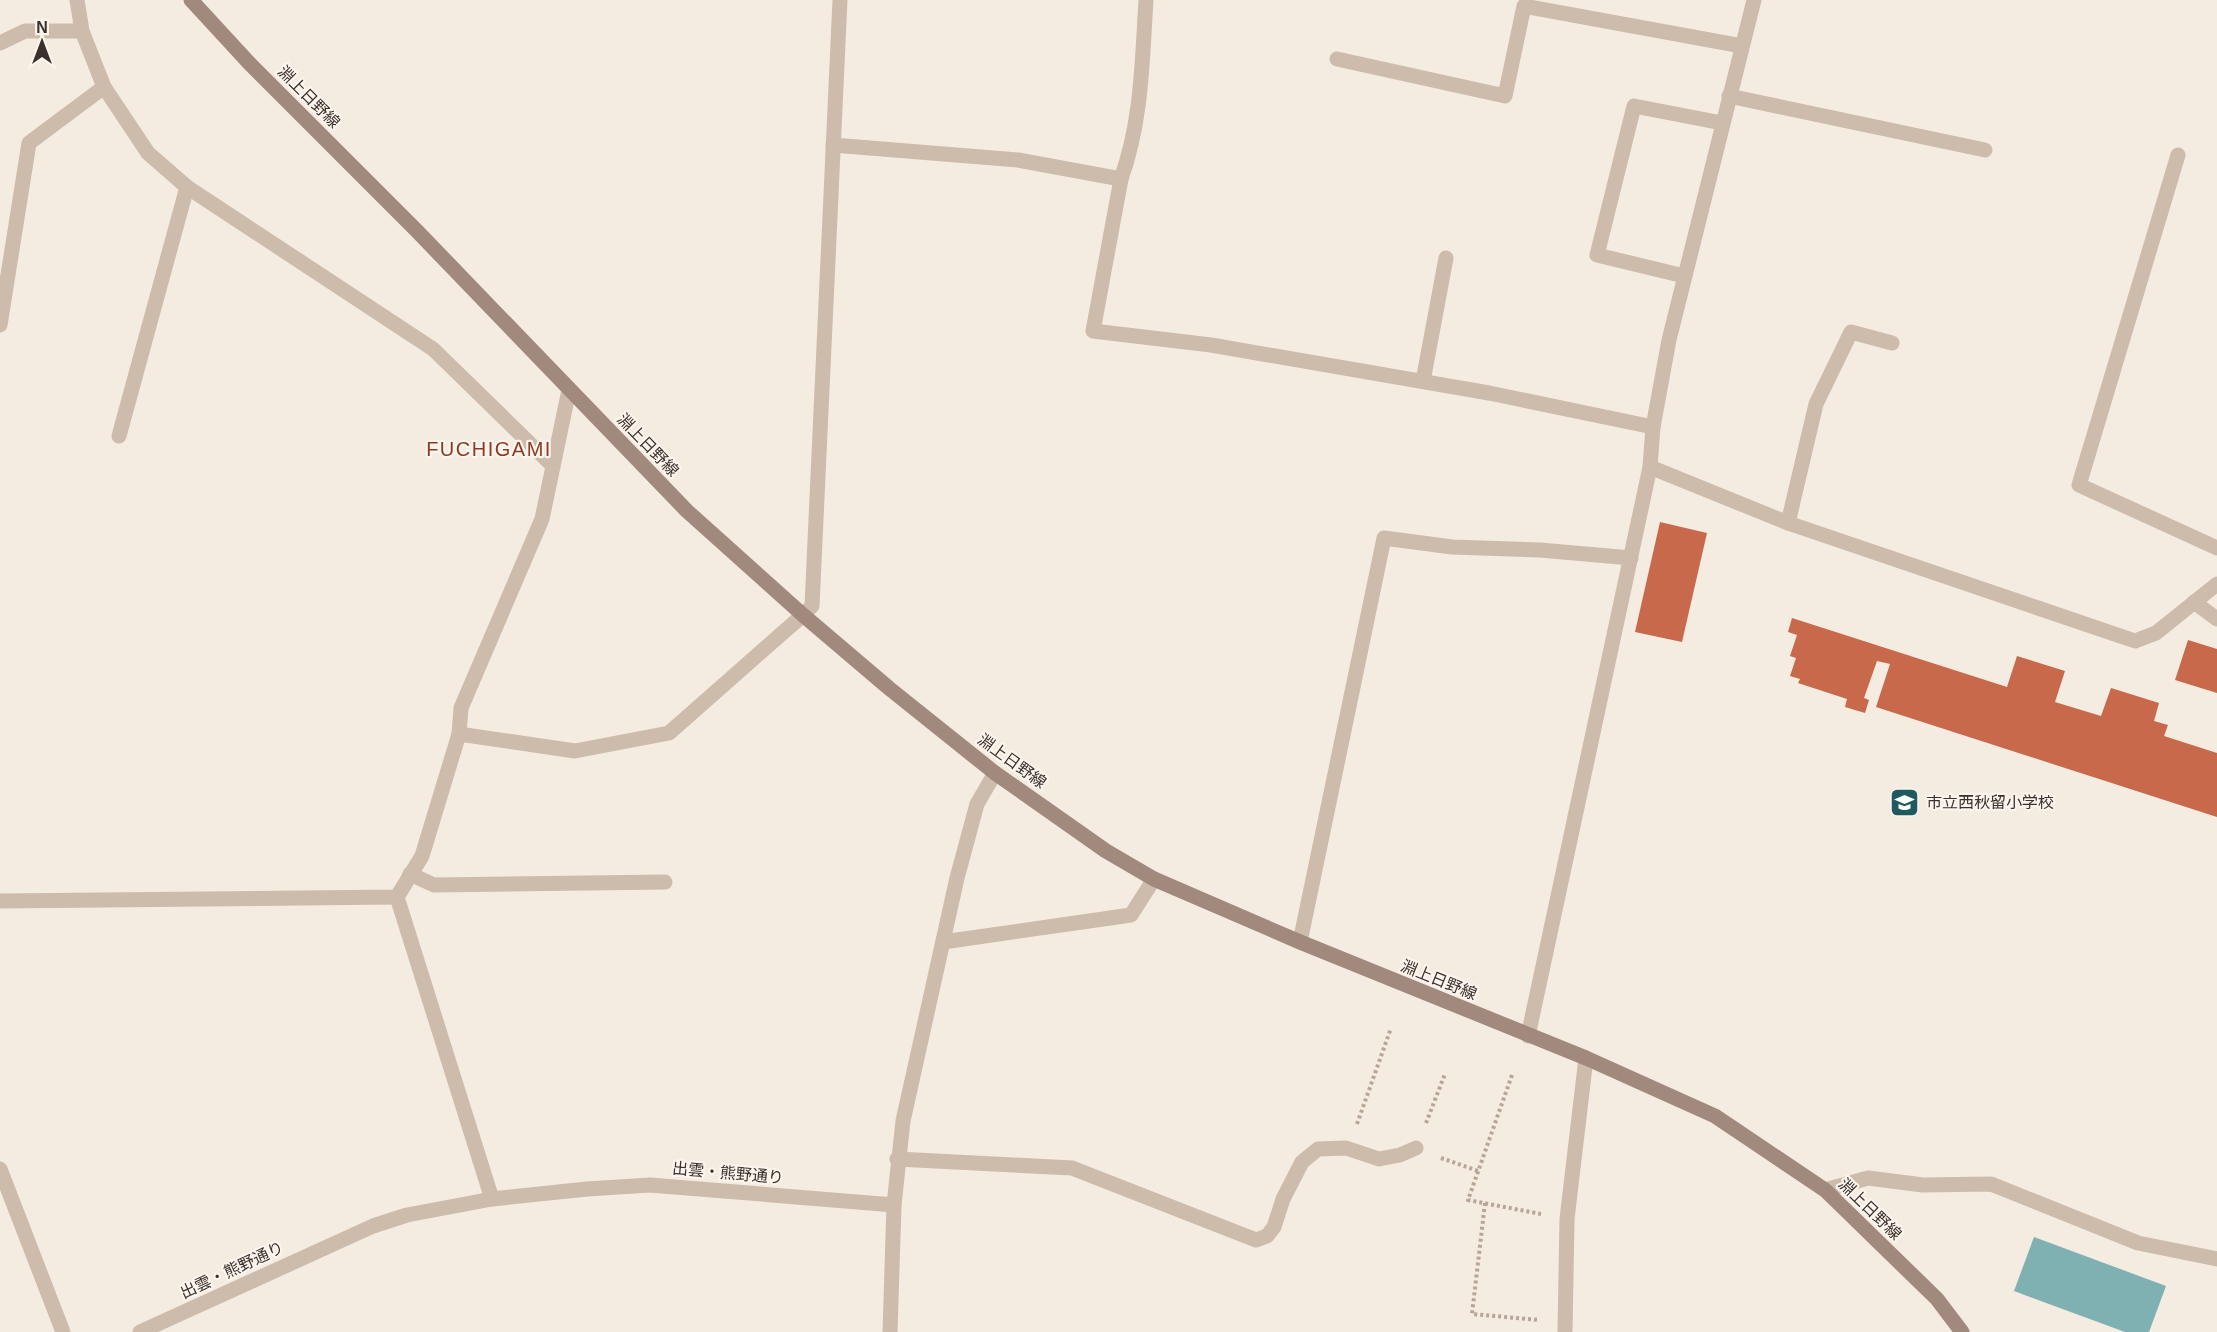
<svg xmlns="http://www.w3.org/2000/svg" width="2217" height="1332" font-family="Helvetica,'Noto Sans JP',sans-serif">
<rect width="100%" height="100%" fill="#f4ebe1"/>
<path fill="#7fb0b2" d="M2034,1237L2166,1286L2149,1332H2125L2014,1291Z"/>
<g fill="#c8694b">
<path d="M1660,522L1707,533L1682,642L1635,632Z"/>
<path d="M1792,618L2007,687L2017,656L2065,671L2055,702L2101,716L2111,688L2159,703L2154,721L2168,725L2164,736L2217,753V817L1876,707L1890,664L1877,661L1864,698L1869,700L1865,713L1845,707L1847,699L1798,683L1800,679L1790,676L1796,658L1790,656L1797,635L1788,632Z"/>
<path d="M2188,640L2217,649V693L2175,680Z"/>
</g>
<g fill="none" stroke-linecap="round" stroke-linejoin="round">
<g stroke="#b9a596" stroke-width="4" stroke-dasharray="3 3" stroke-linecap="butt">
<path d="M1512,1075L1468,1200L1541,1214"/>
<path d="M1426,1123L1445,1074"/>
<path d="M1357,1124L1391,1028"/>
<path d="M1441,1158L1478,1171"/>
<path d="M1485,1203L1472,1314L1539,1320"/>
</g>
<g stroke="#cdbbac" stroke-width="15">
<path d="M0,43L25,31H82"/>
<path d="M1337,59L1505,96L1524,6L1742,46"/>
<path d="M1729,96L1985,150"/>
<path d="M2178,155L2079,485L2217,548"/>
<path d="M1121,179C1142,120 1142,62 1146,0"/>
<path d="M1788,523L1816,404L1851,332L1892,343"/>
<path d="M459,734L575,751L669,733L803,615"/>
<path d="M397,897L492,1199"/>
<path d="M897,1159L1072,1168L1256,1240L1267,1236L1274,1227L1283,1199L1302,1162L1318,1149L1346,1148L1379,1159L1400,1155L1416,1148"/>
<path d="M1825,1190L1868,1178L1923,1185L1991,1184L2138,1243L2217,1259"/>
</g>
<g stroke="#cdbbac" stroke-width="15">
<path d="M77,0L82,31L104,87L148,153L187,187L433,349L553,466"/>
<path d="M833,145L1018,160L1121,179L1093,331L1211,345L1489,393L1653,427"/>
<path d="M1684,276L1597,255L1634,106L1722,123"/>
<path d="M0,325L29,143L104,87"/>
<path d="M1423,381L1446,258"/>
<path d="M119,436L187,187"/>
<path d="M1650,467L1788,523L2135,641L2156,633L2217,584"/>
<path d="M2194,602L2217,619"/>
<path d="M803,615L812,606L840,0"/>
<path d="M410,874L434,885L665,882"/>
<path d="M0,901L397,897L422,856L459,734L461,708L542,519L569,390"/>
<path d="M943,942L1131,915L1154,879"/>
<path d="M1300,942L1384,538L1452,547L1540,550L1631,558"/>
<path d="M1528,1036L1650,467L1653,427L1669,340L1754,0"/>
<path d="M0,1169L63,1332"/>
<path d="M140,1332L373,1226L407,1215L492,1199L587,1189L650,1185L894,1205"/>
<path d="M890,1332L894,1205L903,1121L957,878L977,804L995,773"/>
<path d="M1565,1332L1567,1219L1586,1058"/>
</g>
<path stroke="#a18a7d" stroke-width="15" d="M191,0L250,64L417,231L687,511L803,615L890,689L995,773L1106,851L1154,879L1300,942L1586,1058L1715,1116L1825,1190L1937,1299L1962,1332"/>
</g>
<defs>
<symbol id="school-square" viewBox="-11 -11 22 22"><rect x="-9" y="-9" width="18" height="18" rx="4" fill="#1f5a5e" stroke="#fbf5ee"/><path d="M0-5L7-2L0 1L-7-2ZM-4 1L0 2.5L4 1V4Q0 6-4 4Z" fill="#fff"/></symbol>
</defs>
<g fill-rule="evenodd">
<use href="#school-square" x="1888" y="786" width="33" height="33"/>
</g>
<g text-anchor="middle" dominant-baseline="central" stroke-width="4.5" stroke-linejoin="round" paint-order="stroke">
<g font-size="16" fill="#3b302b" stroke="#fbf5ee">
<text transform="translate(309 97) rotate(45)">淵上日野線</text>
<text transform="translate(648 445) rotate(46)">淵上日野線</text>
<text transform="translate(1012 761) rotate(36)">淵上日野線</text>
<text transform="translate(1439 980) rotate(22)">淵上日野線</text>
<text transform="translate(728 1173) rotate(5)">出雲・熊野通り</text>
<text transform="translate(1870 1209) rotate(44)">淵上日野線</text>
<text transform="translate(232 1270) rotate(-25)">出雲・熊野通り</text>
</g>
<g font-size="16" fill="#3b302b" stroke="#fbf5ee" text-anchor="start">
<text x="1926" y="802">市立西秋留小学校</text>
</g>
<g font-size="20" letter-spacing="1.5" fill="#8c3b22" stroke="#fbf5ee">
<text x="489" y="449">FUCHIGAMI</text>
</g>
</g>
<g transform="translate(42 42)" stroke="#fbf5ee" stroke-width="4.5" paint-order="stroke">
<path d="M0-4.5L10 22L0 15L-10 22Z" fill="#3b302b"/>
<text y="-9" font-size="16" font-weight="bold" text-anchor="middle" fill="#3b302b">N</text>
</g>
</svg>
